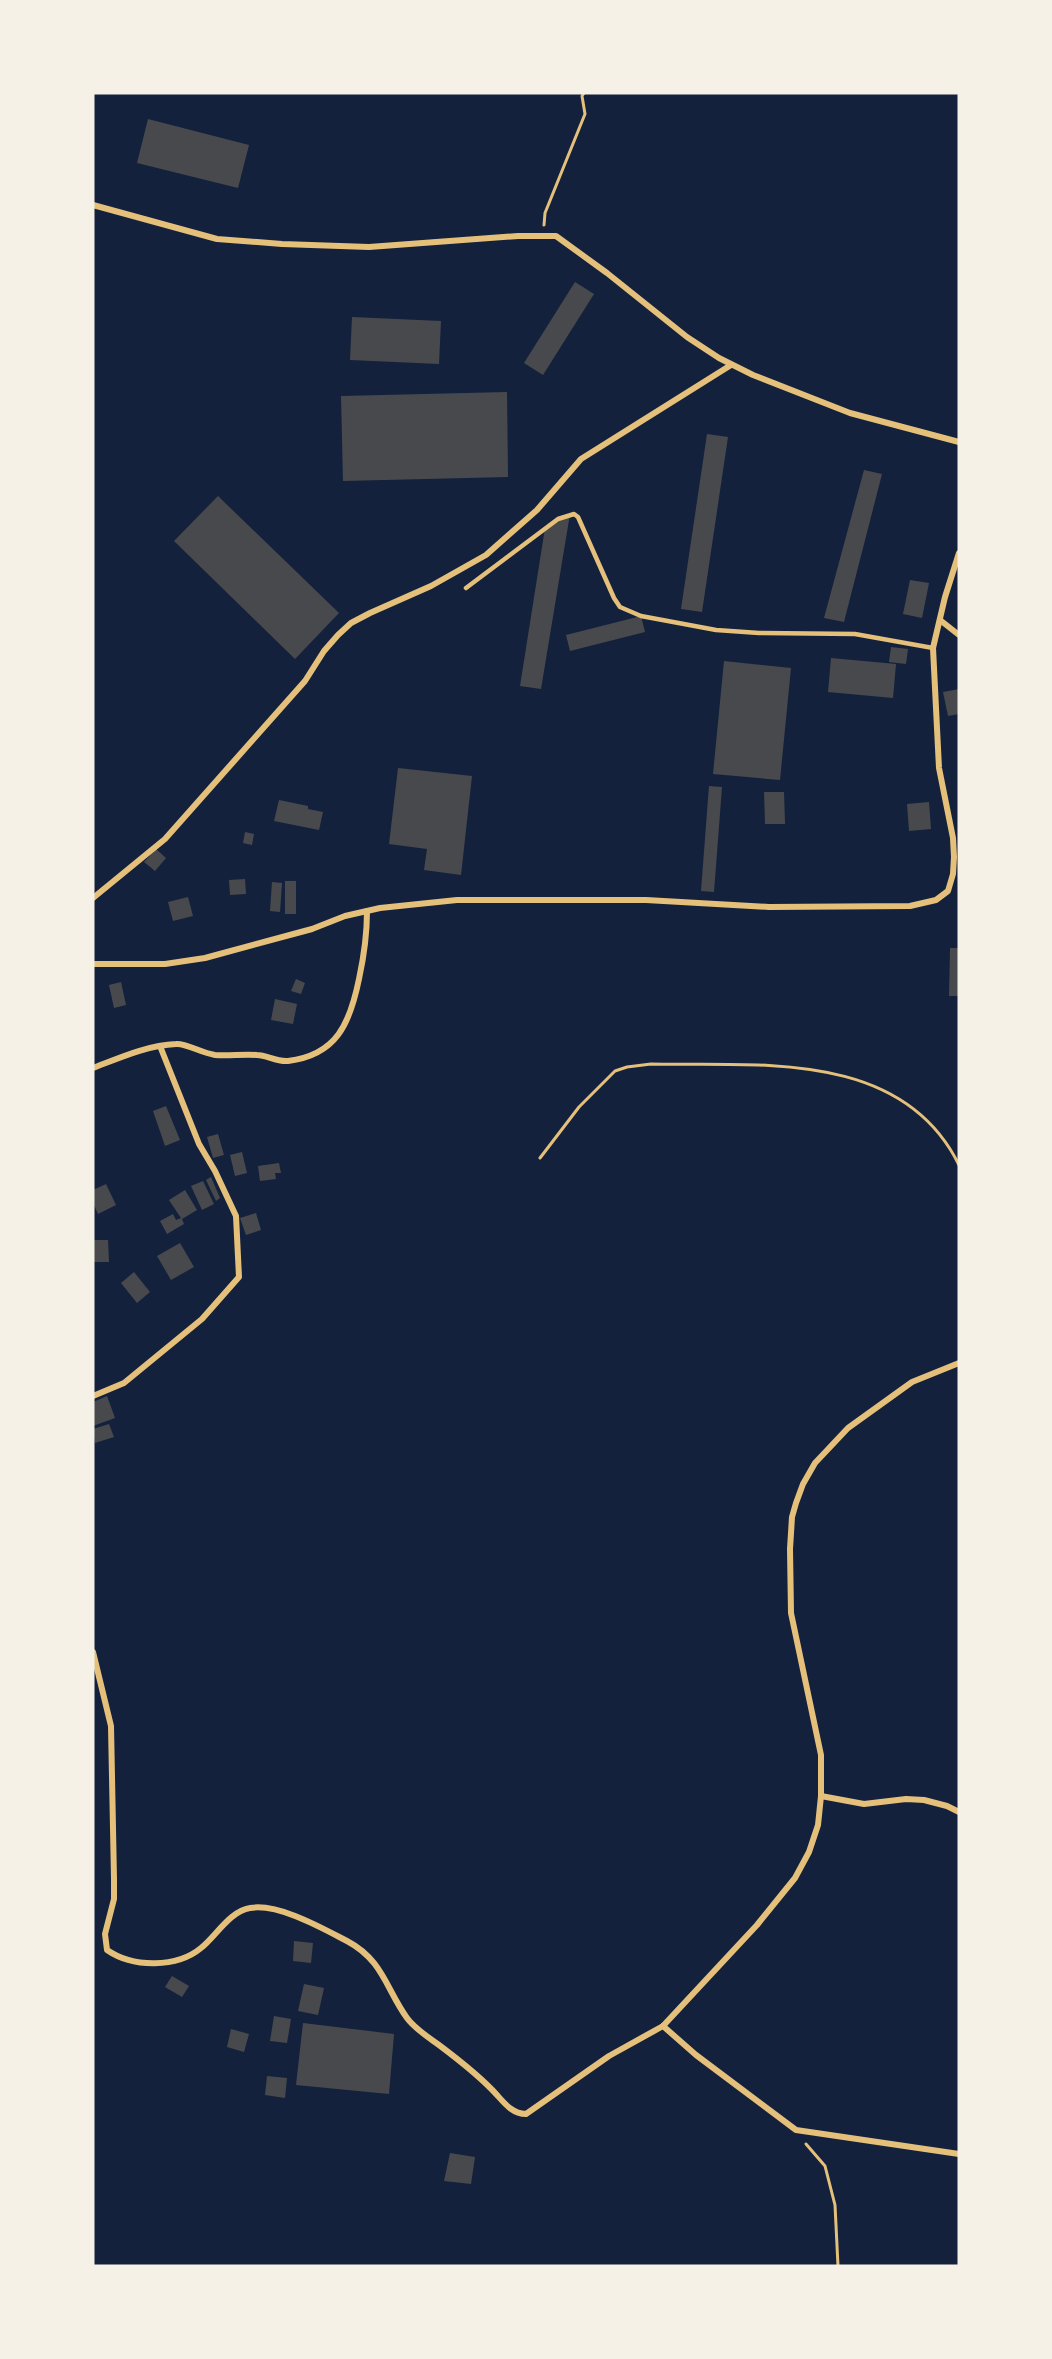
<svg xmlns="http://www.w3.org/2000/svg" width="1052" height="2359" font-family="'Noto Serif',serif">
<rect width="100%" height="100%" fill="#14213d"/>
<g fill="#48494c">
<path d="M148,119L249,145L238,188L137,163Z"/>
<path d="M575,282L594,294L543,375L524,363Z"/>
<path d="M352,317L441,321L439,364L350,360Z"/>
<path d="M507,392L508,477L343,481L341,396Z"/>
<path d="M707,434L728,437L702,612L681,609Z"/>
<path d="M864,470L882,474L844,622L824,618Z"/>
<path d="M218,496L339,613L295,659L174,541Z"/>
<path d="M570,514L541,689L520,686L545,528Z"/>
<path d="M910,580L929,583L922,618L903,614Z"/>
<path d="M641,616L645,632L570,651L566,635Z"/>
<path d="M891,647L908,649L906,664L889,662Z"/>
<path d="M831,658L896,664L893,698L828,692Z"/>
<path d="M724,661L791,668L780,780L713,774Z"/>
<path d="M959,689V714L948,716L943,692Z"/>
<path d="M398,768L472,776L461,875L424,870L427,849L389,844Z"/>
<path d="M709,786L722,787L714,892L701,891Z"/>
<path d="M764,792H784L785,824H765Z"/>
<path d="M279,800L308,806V809L323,812L319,830L274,821Z"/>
<path d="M929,802L931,829L909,831L907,804Z"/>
<path d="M245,832L254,834L252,845L243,843Z"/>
<path d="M156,849L166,858L155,871L144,862Z"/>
<path d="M245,879L246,894L230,895L229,880Z"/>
<rect x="285" y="881" width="11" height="33"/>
<path d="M272,882L282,883L280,912L270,911Z"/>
<path d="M188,897L193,916L173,921L168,902Z"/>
<path d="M950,948H959V996H949Z"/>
<path d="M296,979L305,983L301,994L291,991Z"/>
<path d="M121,982L126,1005L114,1008L109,985Z"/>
<path d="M275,999L297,1004L293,1024L271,1020Z"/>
<path d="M166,1106L180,1140L165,1146L153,1111Z"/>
<path d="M218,1134L224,1155L213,1158L207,1137Z"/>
<path d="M242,1152L247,1173L235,1176L230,1155Z"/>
<path d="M279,1163L281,1173H275L276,1179L260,1181L258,1166Z"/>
<path d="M211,1177L220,1198L216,1201L206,1180Z"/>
<path d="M203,1181L214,1204L202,1210L191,1186Z"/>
<path d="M106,1184L116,1205L98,1214L93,1203V1190Z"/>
<path d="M185,1190L197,1210L182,1219L184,1224L167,1234L160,1221L173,1214L176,1220L181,1218L169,1200Z"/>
<path d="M256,1213L261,1230L246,1235L240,1218Z"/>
<path d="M93,1240H108L109,1262H93Z"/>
<path d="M180,1243L194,1267L171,1280L157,1256Z"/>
<path d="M134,1272L150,1292L137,1303L121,1283Z"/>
<path d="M107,1396L115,1418L93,1426V1402Z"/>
<path d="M109,1424L114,1437L95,1443L93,1429Z"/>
<path d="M294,1941L313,1943L311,1963L293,1961Z"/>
<path d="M172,1976L189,1986L182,1997L165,1987Z"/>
<path d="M304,1984L324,1988L318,2015L298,2011Z"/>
<path d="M274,2016L291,2019L287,2043L270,2041Z"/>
<path d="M303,2023L394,2034L389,2094L296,2085Z"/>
<path d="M231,2029L249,2034L244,2052L227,2047Z"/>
<path d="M267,2076L287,2078L285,2098L265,2095Z"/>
<path d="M450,2153L475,2157L471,2184L444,2181Z"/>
</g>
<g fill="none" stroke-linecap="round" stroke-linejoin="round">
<g stroke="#e5c07b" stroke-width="3">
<path d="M544,225L545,213L585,114L582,96L584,93"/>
<path d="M540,1158L579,1107L615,1071L627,1067L651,1064C758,1066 902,1049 959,1165"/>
<path d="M806,2144L825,2166L835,2205L838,2266"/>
</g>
<path stroke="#e5c07b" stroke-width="4.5" d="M466,588L558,519L574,514L578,517L614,598L620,607L641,616L716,630L759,633L855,634L933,648"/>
<g stroke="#e5c07b" stroke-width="6">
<path d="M93,205L217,239L282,244L369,247L518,236H556L607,273L687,337L719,358L753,375L850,413L959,442"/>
<path d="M940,620L959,635"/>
<path d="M93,898L165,839L305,681L324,651L338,635L351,623L370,613L431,586L486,555L537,510L581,459L731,365"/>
<path d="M93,964H165L205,958L312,929L345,916L380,908L457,900H646L769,907L910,906L936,900L948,891L953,874L954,857L953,838L939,768L933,648L945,597L959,553"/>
<path d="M93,1068C119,1058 148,1045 176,1044C186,1043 201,1053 215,1055C229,1056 243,1054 257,1055C267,1055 276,1062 288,1061C337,1055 350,1023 359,979C364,956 367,935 367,911"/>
<path d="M93,1396L124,1383L202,1319L239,1277L236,1216L215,1171L199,1144L160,1046"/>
<path d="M93,1652L111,1726L114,1879V1899L105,1934L107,1950C133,1968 177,1968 201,1948C216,1936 230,1911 250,1908C278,1903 322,1928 347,1941C383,1960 386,1989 407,2018C415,2029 428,2037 439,2045C459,2060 480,2076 497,2095C505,2104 513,2114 526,2114L609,2056L663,2026L757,1925L795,1878L809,1852L818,1825L821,1796V1755L791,1613L790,1549L792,1517L796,1503L803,1484L815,1463L848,1428L912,1382L959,1363"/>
<path d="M821,1796L864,1804L906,1799L924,1800L947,1806L959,1812"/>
<path d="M663,2026L696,2055L796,2130L959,2154"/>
</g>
</g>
<rect width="1052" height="2359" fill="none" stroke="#f6f1e7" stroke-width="189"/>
</svg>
